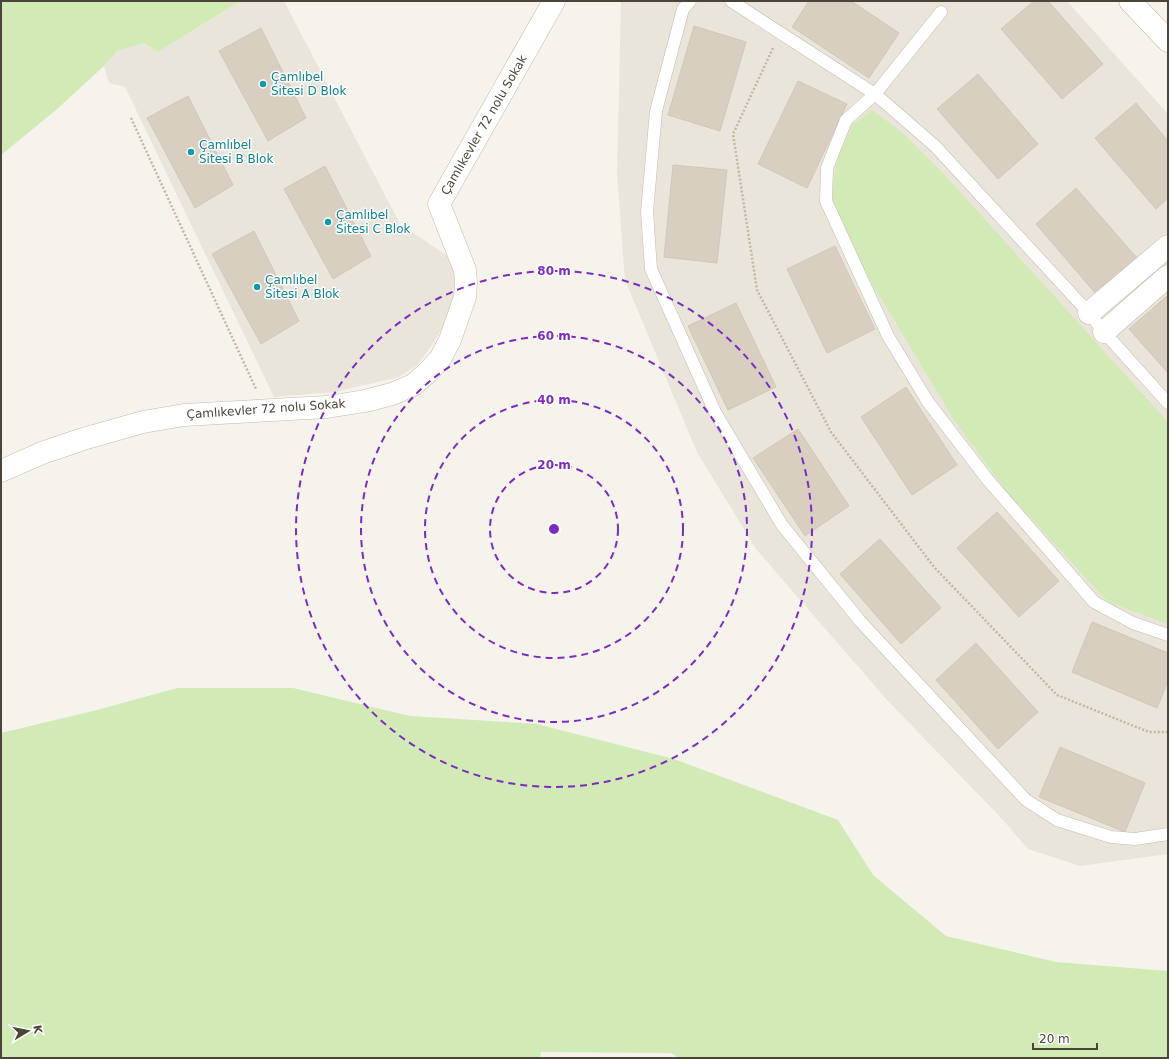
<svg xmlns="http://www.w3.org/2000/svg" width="1169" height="1059" font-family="'DejaVu Sans',sans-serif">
<rect width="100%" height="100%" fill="#f6f3ec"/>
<g fill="#eae5da">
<path d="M240,1H284L400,224L446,255L458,277L446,321L433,344L417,365L399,377L335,392L274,397L125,87L109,83L104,66L117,51L144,43L158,52Z"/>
<path d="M621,1H1067L1168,114V854L1080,866L1028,849L1003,820L887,700L756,549L697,452L625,280L617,174Z"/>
</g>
<g fill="#d2eab5">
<path d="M1,1H240L158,52L144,43L117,51L104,66L56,110L1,155Z"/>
<path d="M872,110L903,133L944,174L1168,422V624L1108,602L1007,492L954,420L864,270L833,203V183L837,161L852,125Z"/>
<path d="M177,688H293L410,716L537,724L674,759L838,820L873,875L946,936L1056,962L1168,971V1058H679L671,1053L541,1052L540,1058H1V733L97,710Z"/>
</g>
<g fill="#d8cfc1" stroke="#d3c7b4">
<path d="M809,1H851L899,33L869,78L792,27Z"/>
<path d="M1034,1H1048L1103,64L1062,99L1001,29Z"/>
<path d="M694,26L746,42L720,131L668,115Z"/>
<path d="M261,28L306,118L268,141L219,51Z"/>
<path d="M978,74L1038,144L998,179L937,109Z"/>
<path d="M798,81L847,104L807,188L758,164Z"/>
<path d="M188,96L233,185L195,208L147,118Z"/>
<path d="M1136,103L1168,141V198L1156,209L1095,138Z"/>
<path d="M673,165L727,170L717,263L664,257Z"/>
<path d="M325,166L371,256L333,279L284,189Z"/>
<path d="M1076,188L1137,258L1096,294L1036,224Z"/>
<path d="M254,231L299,321L261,344L212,254Z"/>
<path d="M835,246L875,329L827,353L787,269Z"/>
<path d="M1168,295V373L1129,329Z"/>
<path d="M736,303L776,387L728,410L688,326Z"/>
<path d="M906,387L957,465L912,495L861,417Z"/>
<path d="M798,429L849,506L805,536L753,458Z"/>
<path d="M997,512L1059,581L1019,617L957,548Z"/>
<path d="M880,539L941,608L901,644L840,574Z"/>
<path d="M1092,622L1168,653V681L1157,708L1072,672Z"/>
<path d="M976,643L1038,712L998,749L936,680Z"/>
<path d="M1060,747L1145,783L1125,832L1039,797Z"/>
</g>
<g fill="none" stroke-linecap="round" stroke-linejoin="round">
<defs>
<g id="service">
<path d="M690,1L683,9L656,111L647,212L651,269L715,412L782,525L860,621L1026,800L1057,820L1111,837L1135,839L1168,834"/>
<path d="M731,1L875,94L935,146L1089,313L1104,332L1168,403"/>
<path d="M941,12L875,94L846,120L827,168L826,201L888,336L928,402L988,480L1094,602L1133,623L1168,635"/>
</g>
<g id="minor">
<path d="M1089,313L1168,246"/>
<path d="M1104,332L1168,276"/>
<path d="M1,471L42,453L83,439L143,422L184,415L327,407L365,401L392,394L413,385L427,373L440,359L450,340L465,297L466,283L465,270L439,204L554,1"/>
</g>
<path id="tertiary" d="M1130,1L1168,41"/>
</defs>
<use href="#service" stroke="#c2bbae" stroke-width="13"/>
<use href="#minor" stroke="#c2bbae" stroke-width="23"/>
<use href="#tertiary" stroke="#c2bbae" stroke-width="23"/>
<g stroke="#c4b79f" stroke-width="2.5" stroke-dasharray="2 2" stroke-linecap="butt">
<path d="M773,48L733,134L757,290L831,432L934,567L1057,695L1149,732H1168"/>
<path d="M131,118L256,389"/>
</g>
<use href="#service" stroke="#fff" stroke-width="12"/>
<use href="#minor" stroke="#fff" stroke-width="22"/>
<use href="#tertiary" stroke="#fff" stroke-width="22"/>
</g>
<g fill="none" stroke="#7b2cbf" stroke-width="2" stroke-dasharray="7 5">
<circle cx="554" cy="529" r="64"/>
<circle cx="554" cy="529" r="129"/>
<circle cx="554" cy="529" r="193"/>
<circle cx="554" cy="529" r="258"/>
</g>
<g fill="#0f9aa8" stroke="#fff" stroke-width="1.5">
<circle cx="263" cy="84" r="4"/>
<circle cx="191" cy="152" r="4"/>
<circle cx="328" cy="222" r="4"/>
<circle cx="257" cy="287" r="4"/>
</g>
<g text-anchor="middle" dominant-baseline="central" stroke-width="3" stroke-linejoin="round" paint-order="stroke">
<g font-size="12" fill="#0d838f" stroke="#fff" text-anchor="start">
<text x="271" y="77">Çamlıbel<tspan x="271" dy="14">Sitesi D Blok</tspan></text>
<text x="199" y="145">Çamlıbel<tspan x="199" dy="14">Sitesi B Blok</tspan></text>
<text x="336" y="215">Çamlıbel<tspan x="336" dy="14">Sitesi C Blok</tspan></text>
<text x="265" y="280">Çamlıbel<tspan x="265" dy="14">Sitesi A Blok</tspan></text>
</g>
<g font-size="12" fill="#4b4439" stroke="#fff">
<text transform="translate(484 125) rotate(-60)">Çamlıkevler 72 nolu Sokak</text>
<text transform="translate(266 409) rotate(-4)">Çamlıkevler 72 nolu Sokak</text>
</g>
</g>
<circle cx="554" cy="529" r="6" fill="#7b2cbf" stroke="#fff" stroke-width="2"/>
<g font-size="12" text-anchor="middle" font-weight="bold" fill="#7b2cbf" stroke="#fff" stroke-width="3" stroke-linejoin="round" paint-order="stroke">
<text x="554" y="275">80 m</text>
<text x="554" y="340">60 m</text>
<text x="554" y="404">40 m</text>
<text x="554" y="469">20 m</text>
</g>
<rect width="1169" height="1059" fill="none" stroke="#4b4439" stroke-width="4"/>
<g transform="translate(28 1031) rotate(80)" stroke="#ffffff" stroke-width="3" paint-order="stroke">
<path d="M0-3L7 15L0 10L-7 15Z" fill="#4b4439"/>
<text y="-6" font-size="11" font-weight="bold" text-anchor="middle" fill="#4b4439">K</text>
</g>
<path d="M1033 1043v6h64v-6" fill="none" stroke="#4b4439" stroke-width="2"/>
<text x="1039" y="1043" font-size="12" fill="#4b4439" stroke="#ffffff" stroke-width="3" paint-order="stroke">20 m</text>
</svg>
